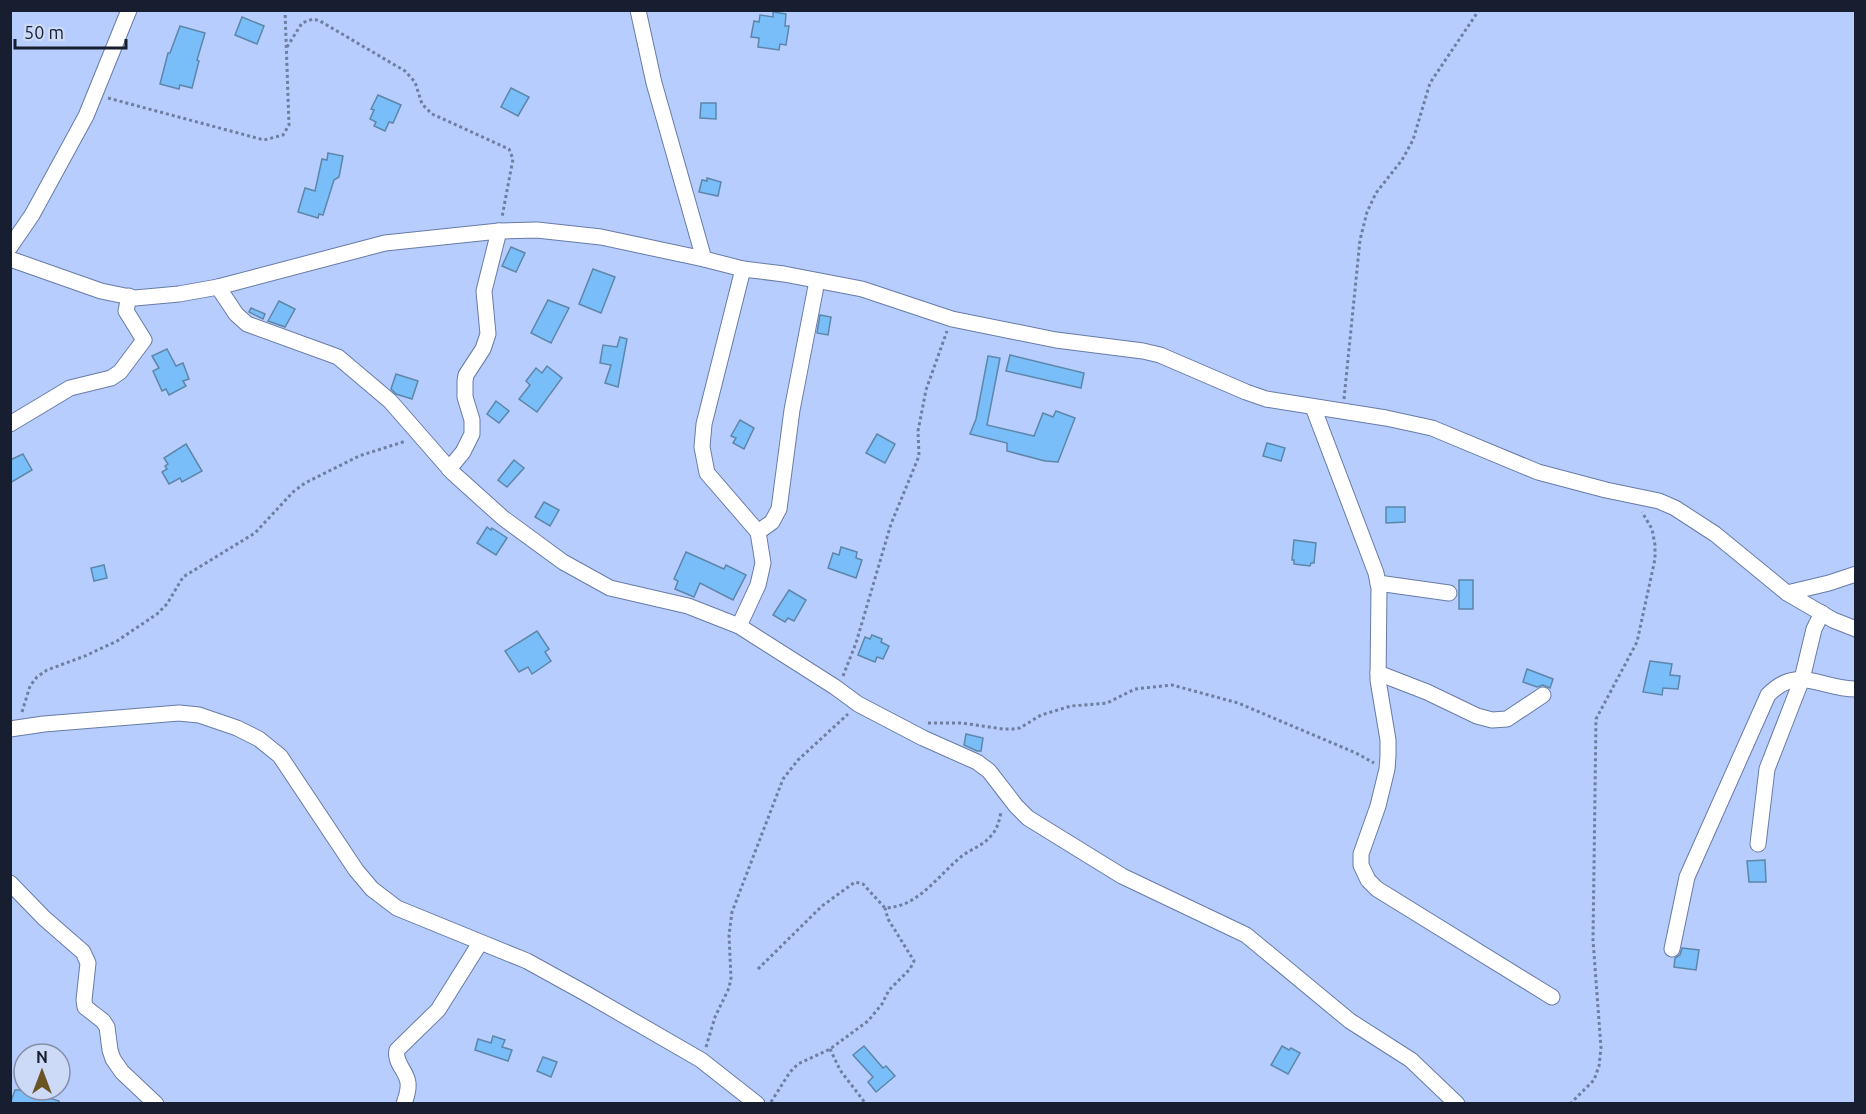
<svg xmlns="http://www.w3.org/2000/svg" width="1866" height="1114" font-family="Ubuntu,sans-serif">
<rect width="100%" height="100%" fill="#b7cdfd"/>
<g fill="#79bef9" stroke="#5d86aa" stroke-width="1.5">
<path d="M773,12L786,14L785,26H789L786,45L780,44L779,50L758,47L759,38L751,37L754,21L759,22L760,15L773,17Z"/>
<path d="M242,17L264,26L257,44L235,35Z"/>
<path d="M180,26L205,33L197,60L199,61L192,88L180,85L179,89L160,84L168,53H170Z"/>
<path d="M511,88L529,97L518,116L501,107Z"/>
<path d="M378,95L401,105L393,123L389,122L385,131L374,126L376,122L370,119L374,110L371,109Z"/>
<path d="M701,103H716V119L700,118Z"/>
<path d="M328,153L343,156L339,177L334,180L323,215L319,214L318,218L298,212L305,188L315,191L322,159L327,160Z"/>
<path d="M707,178L721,182L718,196L699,192L702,180L707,181Z"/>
<path d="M511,247L525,253L516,272L502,266Z"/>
<path d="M593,269L615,277L601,313L579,304Z"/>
<path d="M548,300L569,308L551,343L531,333Z"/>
<path d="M279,301L295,309L285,327L268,321Z"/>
<path d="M251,308L265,314L263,319L249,312Z"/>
<path d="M820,315L831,317L828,335L817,333Z"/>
<path d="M620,337L627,339L618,387L605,383L611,365L600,363L603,345L617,347Z"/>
<path d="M167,349L176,366L183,363L189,379L183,381L186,386L169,395L166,389L162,391L153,371L159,368L152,356Z"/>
<path d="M1010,355L1084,373L1081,388L1006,371Z"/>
<path d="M988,356L1000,358L987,425L1034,436L1043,413L1053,417L1056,411L1075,418L1058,462L1045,461L1007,451V443L970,434L976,419Z"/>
<path d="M547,366L562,378L537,412L519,399L530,385L526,381L536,368L542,373Z"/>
<path d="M396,374L418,381L412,399L396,394L391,389Z"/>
<path d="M496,401L509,411L499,423L487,414Z"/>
<path d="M740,420L754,428L744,449L733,443L736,438L731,436Z"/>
<path d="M877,434L895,444L885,463L866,453Z"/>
<path d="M1267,443L1285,448L1281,461L1263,456Z"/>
<path d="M186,444L202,471L182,482L180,478L169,484L162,472L167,469L165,466L168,464L164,458Z"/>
<path d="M23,454L32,470L10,483V460Z"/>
<path d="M514,460L524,468L507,487L498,480Z"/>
<path d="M544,502L559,510L550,526L535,517Z"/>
<path d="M1386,507H1405V522L1386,523Z"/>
<path d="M487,527L491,530L492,528L507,538L496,555L477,543Z"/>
<path d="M1294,540L1316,543L1314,563H1311L1310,566L1294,564V560H1292Z"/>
<path d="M841,547L857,552L856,558L862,560L856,578L828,568L833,553L839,555Z"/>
<path d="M686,552L724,569L726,565L746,575L733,600L700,583L694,597L675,589L678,581L674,579Z"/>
<path d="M104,565L107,578L94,581L91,568Z"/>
<rect x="1459" y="580" width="14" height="29"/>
<path d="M789,590L806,600L794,621L788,618L785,622L773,615Z"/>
<path d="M537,631L549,649L545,652L551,661L532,674L528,667L519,672L505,651Z"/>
<path d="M872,635L882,639L881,642L889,646L883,659L877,657L875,662L858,655L865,637L870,639Z"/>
<path d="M1650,661L1672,664L1670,675L1680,676L1678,689L1663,688L1662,695L1643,692Z"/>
<path d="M1527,669L1553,679L1550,688L1543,685L1537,687L1523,682Z"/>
<path d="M966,734L983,738L981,751H977L964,745Z"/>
<path d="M1765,860L1766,882H1749L1747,861Z"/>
<path d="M1682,948L1699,950L1696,970L1674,967L1675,958L1680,955Z"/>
<path d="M493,1036L505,1040L502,1047L512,1050L508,1061L475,1050L478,1039L491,1043Z"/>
<path d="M864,1046L883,1068L886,1066L895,1076L876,1092L868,1082L873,1077L853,1055Z"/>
<path d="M1282,1046L1289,1050L1291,1048L1300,1053L1288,1074L1271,1065Z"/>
<path d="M543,1057L557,1062L551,1077L537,1071Z"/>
<path d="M15,1090H34L33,1093L59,1101V1104H10Z"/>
</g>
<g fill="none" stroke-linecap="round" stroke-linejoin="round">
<defs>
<g id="minor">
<path d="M638,10L654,83L704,259"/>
<path d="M10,247L32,215L86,116L129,10"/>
<path d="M10,259L101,291L135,298L179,294L218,287L385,243L499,231L537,230L601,237L704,259L743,269L784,274L862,289L952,319L1056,340L1143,351L1160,355L1246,392L1266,399L1386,418L1432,428L1538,472L1606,490L1659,501L1675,508L1715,534L1787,593L1833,620L1856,629"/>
<path d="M743,269L704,424L702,447L707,473L758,532"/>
<path d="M218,287L236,314L247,324L338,357L390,401L453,473L503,518L563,562L610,588L688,606L739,626L835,687L858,704L923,738L977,762L989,771L1016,806L1028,818L1122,876L1246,935L1350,1021L1411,1060L1457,1104"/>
<path d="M1313,407L1376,573L1379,588L1378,680L1388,740V756L1387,769L1378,806L1361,854V865L1368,880L1377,889L1552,997"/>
<path d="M10,424L70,388L111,378L120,372L144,340L126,311L129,296"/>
<path d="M449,469L463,452L472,434V420L465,397V381L466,375L483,349L488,334L484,291L499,231"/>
<path d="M1378,583L1449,593"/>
<path d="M1787,593L1829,583L1856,574"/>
<path d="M739,626L758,585L763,563L758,532L772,522L779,509L792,410L817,281"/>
<path d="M1378,673L1427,692L1477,716L1492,720L1507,719L1543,695"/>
<path d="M10,729L44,724L179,713L199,715L237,728L259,739L280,756L356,870L372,889L397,908L527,961L585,993L701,1060L757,1104"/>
<path d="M1758,844L1767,769L1802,679L1814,629L1822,613"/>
<path d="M10,883L44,918L83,952L88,963L84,1000L85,1007L103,1021L107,1027L110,1050L113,1059L122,1072L156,1104"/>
<path d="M1672,949L1687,877L1768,695C1798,664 1820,689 1856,689"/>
<path d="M404,1104C406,1097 409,1091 408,1083C407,1071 394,1063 397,1050L438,1010L480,943"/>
</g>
</defs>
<use href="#minor" stroke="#687ba7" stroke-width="17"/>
<g stroke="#6e7ea0" stroke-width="3" stroke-dasharray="3 3" stroke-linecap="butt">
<path d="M287,47L302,23L313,19L320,21L405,71L415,82L422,104L432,114L509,149L513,159L502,217"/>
<path d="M108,98L264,140L283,135L289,125L285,10"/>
<path d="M1344,399L1360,240L1367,212L1376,193L1402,160L1413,140L1430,83L1479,10"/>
<path d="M843,676L856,643L891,524L919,456L918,431L926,390L947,331"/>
<path d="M22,712L30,686L37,677L47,670L85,656L117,641L157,614L167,604L183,577L255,533L293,492L305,483L359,456L406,441"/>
<path d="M928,723H962L1003,729H1013L1020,728L1041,715L1071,706L1107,703L1135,689L1172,685L1238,703L1356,753L1374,763"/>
<path d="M758,969L822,906L855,882L863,884L885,908C919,907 938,875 962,856C971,849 982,846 990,837C997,830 999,822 1001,812"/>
<path d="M706,1047L715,1017L729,988L731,978L729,935L732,912L783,779L798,760L848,714"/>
<path d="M830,1049L840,1070L866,1104"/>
<path d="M771,1102L790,1072L798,1064L830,1049L868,1021L882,1004L889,990L910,969L914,961L888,919L885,908"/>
<path d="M1570,1104L1594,1080L1599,1066L1601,1048L1593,940L1596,719L1637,642L1655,559V545L1652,529L1642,512"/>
</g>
<use href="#minor" stroke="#fff" stroke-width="15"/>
</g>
<rect width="1866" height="1114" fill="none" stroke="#161e30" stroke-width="24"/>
<g transform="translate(42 1072)"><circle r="28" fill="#cddaf7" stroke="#848fa7" stroke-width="1.5"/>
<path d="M0-4.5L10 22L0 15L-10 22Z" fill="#6a5423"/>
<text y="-9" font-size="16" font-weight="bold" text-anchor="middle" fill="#161e30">N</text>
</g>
<path d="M15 39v9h111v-9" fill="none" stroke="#161e30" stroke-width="3"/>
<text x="24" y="39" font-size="18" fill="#161e30" stroke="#cddaf7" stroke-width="4.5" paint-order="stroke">50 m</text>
</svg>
